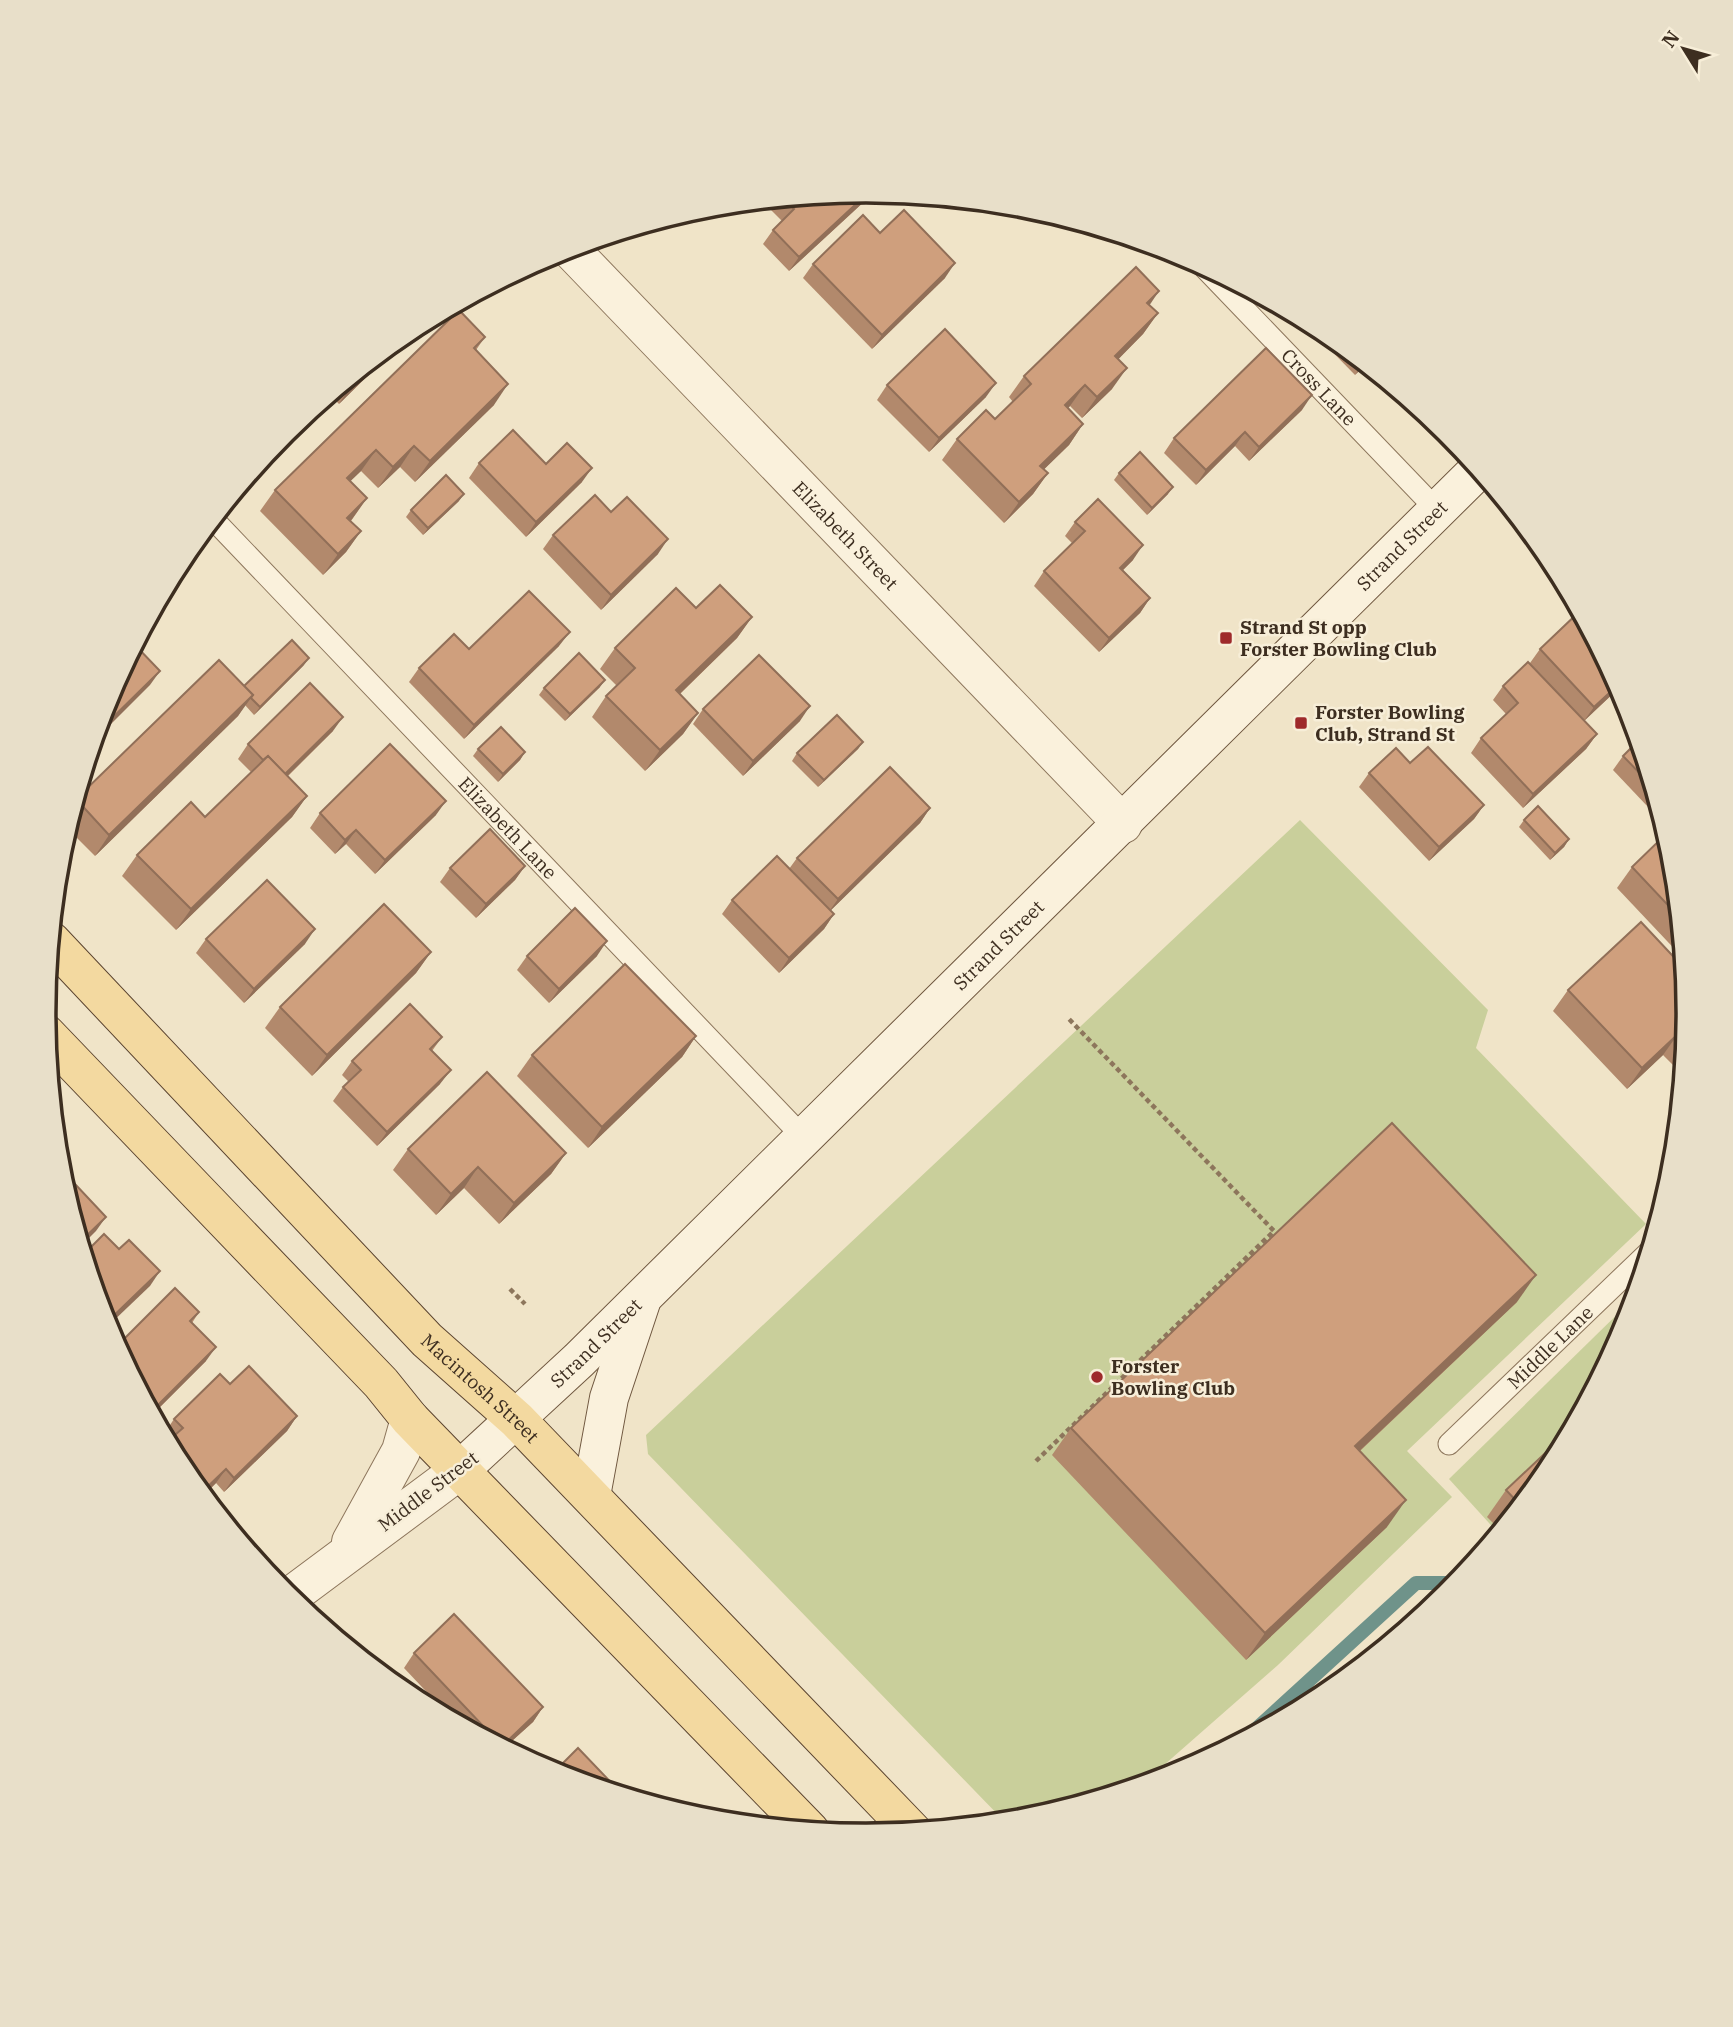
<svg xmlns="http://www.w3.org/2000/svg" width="1733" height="2027" font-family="'IBM Plex Serif',serif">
<rect width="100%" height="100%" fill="#f0e4c8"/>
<g fill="#c9cf9b">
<path d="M1300,820L1488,1010L1476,1048L1646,1224L1407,1451L1452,1497L1278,1665L1139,1787L1027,1821L1006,1823L648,1454L646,1435Z"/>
<path d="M1636,1296L1626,1329L1550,1471L1499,1534L1449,1479Z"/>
</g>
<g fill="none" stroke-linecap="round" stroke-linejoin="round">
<path stroke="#6f938a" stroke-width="14" d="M1244,1740L1416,1583H1458"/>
<defs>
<g id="lane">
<path id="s1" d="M1200,263L1437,510"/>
<path id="s2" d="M213,519L804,1138"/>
<path id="s3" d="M1449,1444L1650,1251"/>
</g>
<g id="street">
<path id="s4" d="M569,248L1123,824"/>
<path d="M351,1542L401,1451L410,1419"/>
<path d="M288,1598L460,1470"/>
</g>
<g id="secondary">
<path id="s5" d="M460,1470L579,1360L1479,469"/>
<path d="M591,1496L609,1398L641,1302"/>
</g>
<g id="primary">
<path id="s6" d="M51,941L427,1340L517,1420L913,1832"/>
<path d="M46,1034L381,1383L410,1419L810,1831"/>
</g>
</defs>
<use href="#lane" stroke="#8d765c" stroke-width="23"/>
<use href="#street" stroke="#8d765c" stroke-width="40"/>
<use href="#secondary" stroke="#6f573f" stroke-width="40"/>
<use href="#primary" stroke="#5b4430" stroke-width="40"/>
<g stroke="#8d765c" stroke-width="4.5" stroke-dasharray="5 3.5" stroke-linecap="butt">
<path d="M510,1289L525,1304"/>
<path d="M1036,1461L1274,1231L1067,1017"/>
</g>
<use href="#lane" stroke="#faf1dc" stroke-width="21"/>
<use href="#street" stroke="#faf1dc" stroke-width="38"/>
<use href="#secondary" stroke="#faf1dc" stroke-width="38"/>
<use href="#primary" stroke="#f3d9a0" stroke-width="38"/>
</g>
<g fill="#b2896c">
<path d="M867,191H873L868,198L789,271L763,244L773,230L782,221L762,201Z"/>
<path d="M880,233L945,278L872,349L803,278L813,264Z"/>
<path d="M1149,305L1158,313L1143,334L1118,359L1112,389L1082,418L1070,406L1068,408L1083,424L1069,445L1044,469L1048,473L1033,494L1004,523L942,460L957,439L995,419L1013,402L1009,397L1024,376Z"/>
<path d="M421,323L339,404L330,395L410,329Z"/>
<path d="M1316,325L1324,330L1366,364L1355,375L1312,331Z"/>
<path d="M485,337L476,350L494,405L415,482L400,467L378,488L361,471L350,481L367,498L351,521L361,531L346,552L323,575L260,511L275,490Z"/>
<path d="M887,385L986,397L929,452L877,400Z"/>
<path d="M1302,410L1249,461L1235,446L1196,485L1164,453L1174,438Z"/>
<path d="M479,463L546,464L582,482L526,537L469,478Z"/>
<path d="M1119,473L1168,494L1147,515L1114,480Z"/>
<path d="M459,501L423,535L406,517L411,510Z"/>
<path d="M611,512L658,554L601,610L543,549L553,535Z"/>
<path d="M1075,522L1133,560L1123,570L1150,598L1140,613L1099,652L1034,586L1044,571L1072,543L1065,536Z"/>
<path d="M696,608L752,617L737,638L680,694L698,713L683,734L645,771L592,717L606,696L617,686L600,669L615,648Z"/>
<path d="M559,646L464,739L409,682L419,668L469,649Z"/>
<path d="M1540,649L1620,687L1584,721L1597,734L1586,749L1523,808L1471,753L1481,738L1506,714L1493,700L1503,686L1530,663Z"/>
<path d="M304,665L254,715L245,705L238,716L95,856L67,828L76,799L244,686Z"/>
<path d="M600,687L565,721L539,695L544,688Z"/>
<path d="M703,709L800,721L743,776L693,724Z"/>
<path d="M333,731L288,776L307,796L292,817L176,930L122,876L137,855L205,817L251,772L238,759L248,744Z"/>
<path d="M1639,740L1657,800L1649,808L1613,770L1623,756Z"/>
<path d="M863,742L858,749L818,787L792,761L797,753Z"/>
<path d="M478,749L525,752L520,760L498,782L473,756Z"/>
<path d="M1369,773L1484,805L1474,819L1429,861L1359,787Z"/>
<path d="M930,808L920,823L830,911L834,914L824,929L779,973L722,914L732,900L789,869L797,858Z"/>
<path d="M320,813L436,815L375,874L346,844L335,854L310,828Z"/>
<path d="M1524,820L1569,839L1564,847L1550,860L1519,827Z"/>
<path d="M1674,853L1684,959L1617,888L1632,867Z"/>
<path d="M525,866L515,880L476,918L440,882L450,868Z"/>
<path d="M206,939L305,944L244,1003L196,953Z"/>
<path d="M431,952L416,973L312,1076L265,1028L280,1007Z"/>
<path d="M527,956H597L549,1003L517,970Z"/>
<path d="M1568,990L1689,1014L1685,1053L1673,1065L1663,1055L1627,1089L1553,1011Z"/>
<path d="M696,1036L682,1057L588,1148L517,1076L532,1055Z"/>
<path d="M442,1037L432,1051L440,1084L377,1146L333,1101L343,1087L349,1082L342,1075L352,1061Z"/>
<path d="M408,1149L566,1153L551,1174L499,1224L464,1188L436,1215L393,1170Z"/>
<path d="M1517,1302L1360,1451L1387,1527L1246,1660L1052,1455L1071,1428Z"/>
<path d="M199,1312L192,1323L206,1361L152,1415L116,1347Z"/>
<path d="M230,1384L297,1416L287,1431L224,1492L216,1483L203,1496L182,1470L170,1440L164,1434L174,1419Z"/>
<path d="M1550,1471L1501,1531L1487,1517L1506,1490Z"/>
<path d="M414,1653L543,1707L533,1722L504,1748L455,1722L404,1668Z"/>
</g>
<g fill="#916f58">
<path d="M870,191H873L868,198L789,271L799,257Z"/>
<path d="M955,263L945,278L872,349L882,335Z"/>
<path d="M1159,291L1145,312L1147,303Z"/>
<path d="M1158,313L1143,334L1101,377L1115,356Z"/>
<path d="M421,323L339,404L349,389L411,328Z"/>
<path d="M1364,362L1366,364L1355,375Z"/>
<path d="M1127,368L1112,389L1082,418L1097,397Z"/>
<path d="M996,383L986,397L929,452L939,438Z"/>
<path d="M508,384L494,405L415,482L430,461Z"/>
<path d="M1085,385L1070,406L1050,426L1065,405Z"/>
<path d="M1312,395L1302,410L1249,461L1259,447Z"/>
<path d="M1083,424L1069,445L1026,487L1040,466Z"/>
<path d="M1245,432L1235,446L1196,485L1206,470Z"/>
<path d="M414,446L400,467L378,488L393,467Z"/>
<path d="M376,450L361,471L332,499L347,478Z"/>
<path d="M592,468L582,482L526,537L536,522Z"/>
<path d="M1048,473L1033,494L1004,523L1019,502Z"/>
<path d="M1173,487L1168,494L1147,515L1152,508Z"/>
<path d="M464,494L459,501L423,535L428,528Z"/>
<path d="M367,498L352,519L333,539L347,518Z"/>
<path d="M361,531L346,552L323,575L338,554Z"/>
<path d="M668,539L658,554L601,610L611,595Z"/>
<path d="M1143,545L1133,560L1110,583L1120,568Z"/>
<path d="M1150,598L1140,613L1099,652L1109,638Z"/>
<path d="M752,617L737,638L662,711L676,690Z"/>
<path d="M570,632L559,646L464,739L474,725Z"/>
<path d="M309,658L304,665L254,715L260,707Z"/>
<path d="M160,671L150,685L94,741L96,734Z"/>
<path d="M605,680L600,687L565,721L570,714Z"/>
<path d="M1619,684L1620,687L1584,721L1594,707Z"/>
<path d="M253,695L238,716L95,856L109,835Z"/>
<path d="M810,706L800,721L743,776L753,761Z"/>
<path d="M698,713L683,734L645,771L660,750Z"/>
<path d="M343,717L333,731L271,792L281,778Z"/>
<path d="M1597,734L1586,749L1523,808L1533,794Z"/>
<path d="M863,742L858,749L818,787L824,780Z"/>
<path d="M525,752L520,760L498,782L503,774Z"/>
<path d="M307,796L292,817L176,930L191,909Z"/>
<path d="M1656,797L1657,800L1649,808Z"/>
<path d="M446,801L436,815L375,874L385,860Z"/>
<path d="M1484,805L1474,819L1429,861L1439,847Z"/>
<path d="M930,808L920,823L828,913L838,899Z"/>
<path d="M356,830L346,844L335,854L345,840Z"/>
<path d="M1569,839L1564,847L1550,860L1555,853Z"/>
<path d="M525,866L515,880L476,918L486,904Z"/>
<path d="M834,914L824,929L779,973L789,958Z"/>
<path d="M315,929L305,944L244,1003L254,989Z"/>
<path d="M607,941L597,956L549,1003L559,989Z"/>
<path d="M431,952L416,973L312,1076L327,1055Z"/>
<path d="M1678,1034L1663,1055L1627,1089L1642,1068Z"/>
<path d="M696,1036L682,1057L588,1148L602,1127Z"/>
<path d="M1686,1046L1685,1053L1673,1065Z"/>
<path d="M451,1070L440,1084L377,1146L387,1132Z"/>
<path d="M566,1153L551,1174L499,1224L514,1203Z"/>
<path d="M478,1167L464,1188L436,1215L451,1194Z"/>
<path d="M106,1217L96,1231L81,1246L80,1242Z"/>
<path d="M160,1271L150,1286L106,1328L105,1324Z"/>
<path d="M1536,1275L1517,1302L1336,1473L1355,1446Z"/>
<path d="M216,1347L206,1361L152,1415V1413L157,1406Z"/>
<path d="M297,1416L287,1431L224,1492L234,1478Z"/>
<path d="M226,1469L216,1483L203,1496L201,1493Z"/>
<path d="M1406,1500L1387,1527L1246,1660L1265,1633Z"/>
<path d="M543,1707L533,1722L504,1748L501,1747Z"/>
</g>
<g fill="#cf9f7d" stroke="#916f58" stroke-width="2">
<path d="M867,191H870L799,257L773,230L794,209L784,199Z"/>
<path d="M904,210L955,263L882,335L813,264L863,215L880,233Z"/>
<path d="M1136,267L1159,291L1147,303L1158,313L1115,356L1127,368L1097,397L1085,385L1065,405L1083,424L1040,466L1048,473L1019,502L957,439L986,410L995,419L1031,384L1024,376Z"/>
<path d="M459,310L485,337L474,348L508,384L430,461L414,446L393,467L376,450L347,478L367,498L347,518L361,531L338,554L275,490Z"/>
<path d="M411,328L349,389L343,384L410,329Z"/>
<path d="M945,329L996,383L939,438L887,385Z"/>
<path d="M1266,348L1312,395L1259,447L1245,432L1206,470L1174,438Z"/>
<path d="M513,430L546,464L567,443L592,468L536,522L479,463Z"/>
<path d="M1140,452L1173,487L1152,508L1119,473Z"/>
<path d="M446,475L464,494L428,528L411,510Z"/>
<path d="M595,495L611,512L627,497L668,539L611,595L553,535Z"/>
<path d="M1098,499L1143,545L1120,568L1150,598L1109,638L1044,571L1085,531L1075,522Z"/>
<path d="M720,585L752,617L676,690L698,713L660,750L606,696L635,668L615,648L676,588L696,608Z"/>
<path d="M529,591L570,632L474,725L419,668L454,634L469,649Z"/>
<path d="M1580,611L1619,684L1594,707L1540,649Z"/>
<path d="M292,640L309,658L260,707L251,698L253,695L244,686Z"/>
<path d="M135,645L160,671L96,734L107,698Z"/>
<path d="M579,653L605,680L570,714L544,688Z"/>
<path d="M759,655L810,706L753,761L703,709Z"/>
<path d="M219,660L253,695L109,835L76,799Z"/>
<path d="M1528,662L1597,734L1533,794L1481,738L1518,703L1503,686Z"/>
<path d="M310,683L343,717L285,774L268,756L263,760L248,744Z"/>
<path d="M837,715L863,742L824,780L797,753Z"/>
<path d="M501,727L525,752L503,774L478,749Z"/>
<path d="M1639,740L1654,788L1623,756Z"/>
<path d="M390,744L446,801L385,860L356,830L345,840L320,813Z"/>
<path d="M1428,747L1484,805L1439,847L1369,773L1396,748L1410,763Z"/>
<path d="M268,756L307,796L191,909L137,855L191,802L205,817Z"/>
<path d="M890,767L930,808L838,899L797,858Z"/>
<path d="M1538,806L1569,839L1555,853L1524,820Z"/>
<path d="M490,829L525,866L486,904L450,868Z"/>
<path d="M1667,833L1674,853L1680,918L1632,867Z"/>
<path d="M777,856L834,914L789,958L732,900Z"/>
<path d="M267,880L315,929L254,989L206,939Z"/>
<path d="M384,904L431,952L327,1055L280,1007Z"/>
<path d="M575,908L607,941L559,989L527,956Z"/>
<path d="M1641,922L1685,969L1689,1014L1686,1043L1678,1034L1642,1068L1568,990Z"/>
<path d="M625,964L696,1036L602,1127L532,1055Z"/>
<path d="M410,1004L442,1037L430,1049L451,1070L387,1132L343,1087L361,1070L352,1061Z"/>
<path d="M487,1072L566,1153L514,1203L478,1167L451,1194L408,1149Z"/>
<path d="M1392,1123L1536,1275L1355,1446L1406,1500L1265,1633L1071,1428Z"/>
<path d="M59,1167L106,1217L80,1242L59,1174Z"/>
<path d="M104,1234L119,1249L129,1240L160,1271L105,1324L84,1254Z"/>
<path d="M175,1288L199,1312L190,1321L216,1347L157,1406L138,1387L116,1347Z"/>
<path d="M249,1366L297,1416L234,1478L226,1469L201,1493L182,1470L167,1442L183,1428L174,1419L220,1374L230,1384Z"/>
<path d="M1576,1424L1550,1471L1521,1506L1506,1490Z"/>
<path d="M454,1614L543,1707L502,1746L414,1653Z"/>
<path d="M578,1748L623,1795L552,1774Z"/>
</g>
<g fill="#9e2a2b" stroke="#f7eed8" stroke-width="2.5">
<rect x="1219" y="631" width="14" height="14" rx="3.5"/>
<rect x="1294" y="716" width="14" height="14" rx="3.5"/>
<circle cx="1097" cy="1377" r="7"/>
</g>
<g text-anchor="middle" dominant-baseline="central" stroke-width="5" stroke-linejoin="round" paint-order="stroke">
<g font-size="19" fill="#3d2e20" stroke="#f7eed8">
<text stroke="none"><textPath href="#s1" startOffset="172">Cross Lane</textPath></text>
<text stroke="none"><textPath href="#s4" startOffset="399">Elizabeth Street</textPath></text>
<text stroke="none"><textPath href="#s5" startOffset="1320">Strand Street</textPath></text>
<text stroke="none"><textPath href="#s2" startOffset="427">Elizabeth Lane</textPath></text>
<text stroke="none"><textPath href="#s5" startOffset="752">Strand Street</textPath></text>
<text stroke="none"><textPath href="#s5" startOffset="186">Strand Street</textPath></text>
<text stroke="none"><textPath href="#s3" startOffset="140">Middle Lane</textPath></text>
<text stroke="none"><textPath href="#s6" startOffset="620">Macintosh Street</textPath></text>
<text transform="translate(428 1491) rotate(-37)">Middle Street</text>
</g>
<g font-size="19" font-weight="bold" fill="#3d2e20" stroke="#f7eed8" text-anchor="start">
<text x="1240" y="627">Strand St opp<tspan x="1240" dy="22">Forster Bowling Club</tspan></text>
<text x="1315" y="712">Forster Bowling<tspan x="1315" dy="22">Club, Strand St</tspan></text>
<text x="1111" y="1366">Forster<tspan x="1111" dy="22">Bowling Club</tspan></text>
</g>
</g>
<path d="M0 0H1733V2027H0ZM56 1013a810 810 0 1 1 1620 0a810 810 0 1 1-1620 0Z" fill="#e8dfc9" fill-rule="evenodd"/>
<path fill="none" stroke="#3d2e20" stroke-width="3.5" d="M56 1013a810 810 0 1 1 1620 0a810 810 0 1 1-1620 0Z"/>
<g transform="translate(1684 49) rotate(307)" stroke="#f7eed8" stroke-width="5" paint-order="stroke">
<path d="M0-5L12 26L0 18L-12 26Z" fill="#3d2e20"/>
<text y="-10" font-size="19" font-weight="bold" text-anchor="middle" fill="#3d2e20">N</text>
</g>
</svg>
